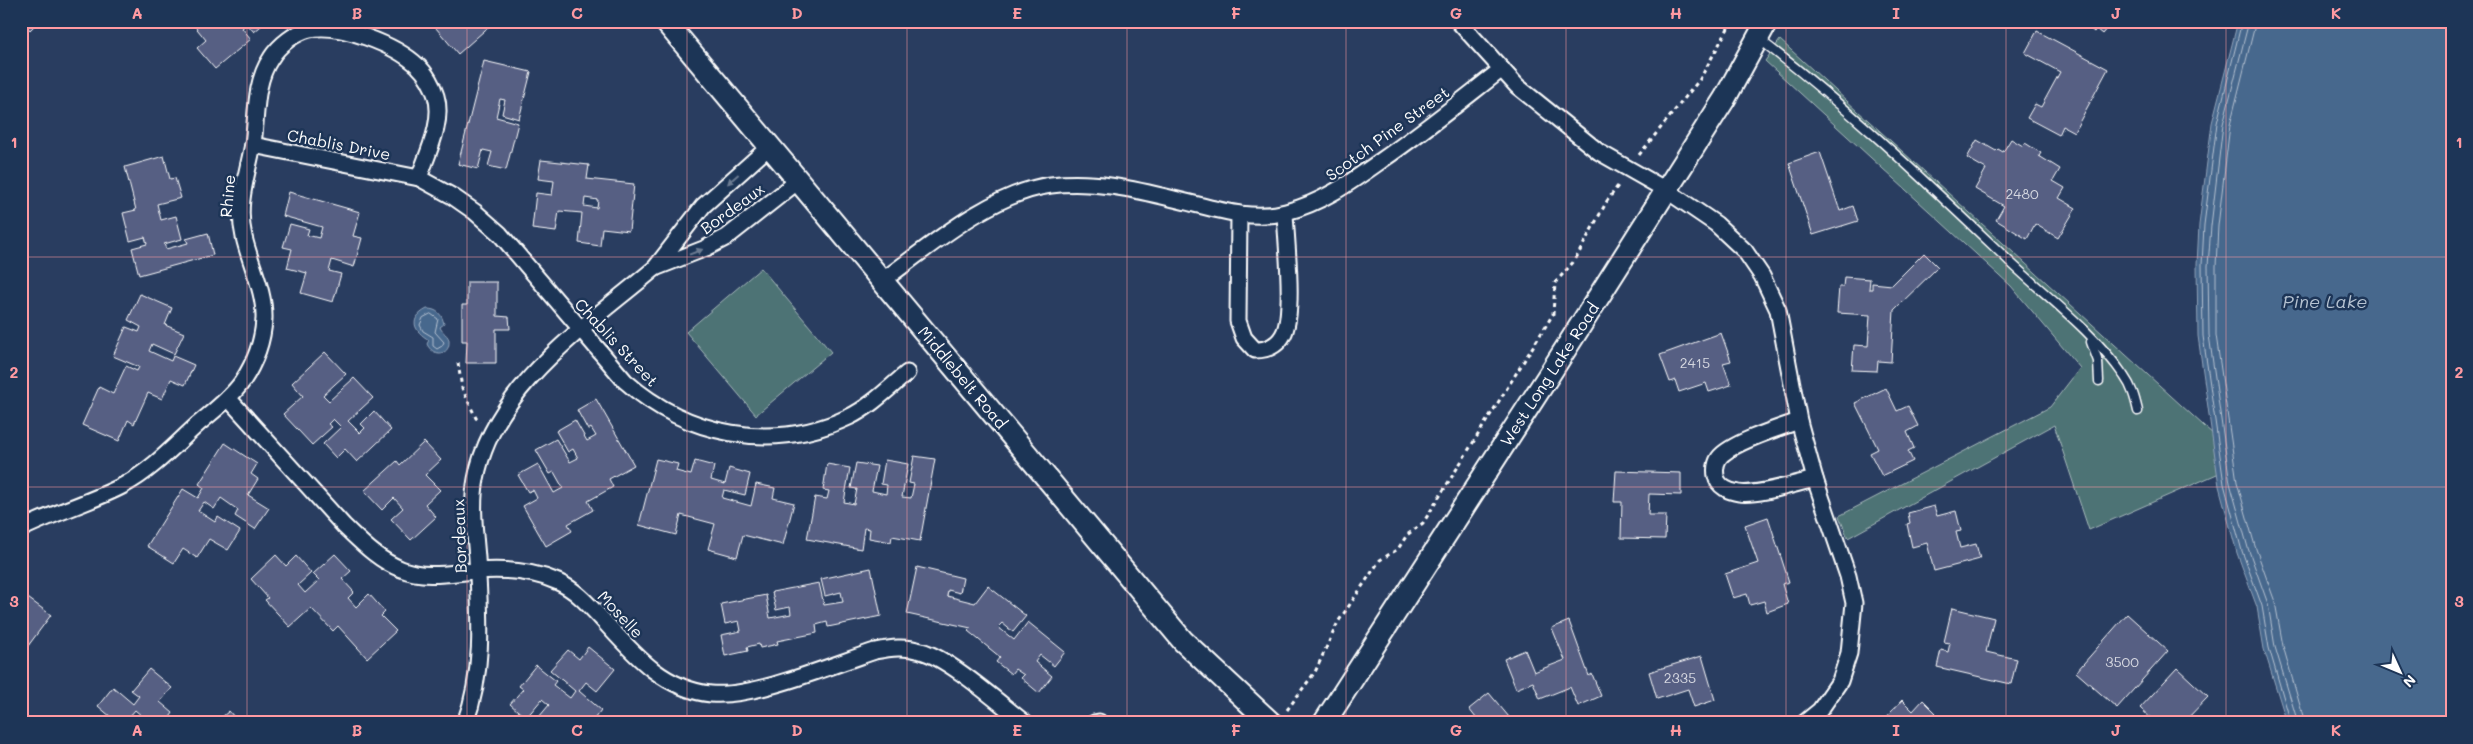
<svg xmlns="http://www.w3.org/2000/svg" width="2473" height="744" font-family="Mali,sans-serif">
<rect width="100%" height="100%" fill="#293d60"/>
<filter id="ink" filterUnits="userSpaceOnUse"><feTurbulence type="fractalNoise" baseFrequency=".02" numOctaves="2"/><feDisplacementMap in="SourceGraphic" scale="10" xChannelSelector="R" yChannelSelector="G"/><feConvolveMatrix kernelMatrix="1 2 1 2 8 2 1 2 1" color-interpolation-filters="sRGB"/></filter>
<g filter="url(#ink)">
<g fill="#4e7375" stroke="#a6b9ba">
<path d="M1780,40L2237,456L2217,474L2089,530L2054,425L1848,538L1839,516L2050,407L2080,368L2011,286L1765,61Z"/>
<path d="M761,268L831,352L756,415L686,332Z"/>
</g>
<g fill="#47678d" stroke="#91a4bb">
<path d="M2238,21H2452V723H2287L2264,649L2257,607L2237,553L2219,486L2198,336L2197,265L2199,225L2212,123Z"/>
<path d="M427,309C438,309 442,315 444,324L440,327C442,333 449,335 449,341C450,357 432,356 427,344L429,340C414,331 408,319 427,309Z"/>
</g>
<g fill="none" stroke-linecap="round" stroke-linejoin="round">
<g stroke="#b5c2d1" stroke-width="1">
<path d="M2242,21L2217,123L2204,225L2202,265L2203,336L2224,484L2242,551L2262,606L2269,648L2291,723"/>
<path d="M2249,21L2223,124L2211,226L2208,266L2209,335L2230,483L2248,548L2268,604L2275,647L2298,723"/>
<path d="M2256,21L2230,125L2218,226L2216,266V335L2237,482L2255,546L2275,602L2283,646L2305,723"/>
<path d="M431,314L438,319L435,332L444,342L442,346L437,349L433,346V337L423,331L420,325L423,318Z"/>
</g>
</g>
<g fill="#575e83" stroke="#fff" fill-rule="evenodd">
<path d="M21,21H39L30,30L26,26L21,30Z"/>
<path d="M196,21H267L254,32L247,24L242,28L251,39L215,69L197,48L206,40L193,24Z"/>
<path d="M430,21H492L493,23L458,54Z"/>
<path d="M2081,21H2113L2102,34L2096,29L2094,32Z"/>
<path d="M2037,31L2108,69L2074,132L2063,126L2059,135L2027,118L2035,104L2041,107L2060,72L2025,53Z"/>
<path d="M484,61L531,72L519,119L502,114L505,100L500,99L496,117L518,123L506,170L488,166L492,152L483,150L478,169L458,164Z"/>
<path d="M2011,139L2023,146L2025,143L2041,153L2039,156L2060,169L2053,181L2065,188L2059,198L2076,208L2058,238L2035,224L2027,239L1996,220L2004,206L1975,189L1986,169L1967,158L1977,140L1996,151L1998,149L2003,152Z"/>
<path d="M1820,152L1840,211L1853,206L1858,221L1813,235L1789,163Z"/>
<path d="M164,156L170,179L175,178L181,198L157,204L161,220L176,216L182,239L164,244L166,249L188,243L186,239L208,233L213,255L139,275L132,248L147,244L145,237L130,241L123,213L136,210L125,167Z"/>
<path d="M541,160L589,165L587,179L634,184L629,231L602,228L600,246L579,243L582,213L559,211L556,232L532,229L536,193L552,195L554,181L538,179ZM585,198L598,200L597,208L584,206Z"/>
<path d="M289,192L360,212L353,236L362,238L354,267L332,260L329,271L341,274L333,302L301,293L307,273L287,268L292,249L283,247L290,224L309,229L307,235L319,238L322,227L283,216Z"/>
<path d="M1924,253L1938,267L1894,310L1891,362L1878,361L1877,371L1852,370L1854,345L1868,346L1870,315L1837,313L1839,287H1843L1844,277L1870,279L1869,289H1872V283L1892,285Z"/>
<path d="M467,282H497V316L509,317L510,329H496V363H466L467,341H462V305H467Z"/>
<path d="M140,294L172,308L165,325L184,333L174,354L152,344L149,351L171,361L173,356L194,365L185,385L171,379L162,399L148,393L134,424L128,420L119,441L82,425L99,387L113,394L126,366L137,371L139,367L113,356L126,327L139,332L141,327L128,320Z"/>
<path d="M1721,333L1731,361L1723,363L1731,385L1709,392L1706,383L1679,392L1675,380L1670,382L1660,355Z"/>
<path d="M325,352L346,374L323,395L329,401L354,378L373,398L348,421L360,433L365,428L361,424L374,411L391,430L357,462L345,449L336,458L323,444L341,427L333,419L328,424L332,427L312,445L283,414L303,396L292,383Z"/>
<path d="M1886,388L1897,411L1908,406L1918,426L1907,432L1914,448L1908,451L1913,461L1882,476L1870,453L1878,449L1855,403Z"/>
<path d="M596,399L634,465L609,479L613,487L588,501L593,510L568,524L572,531L546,546L523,506L537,498L533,490L528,492L518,475L538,464L554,493L563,488L554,472L550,474L536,450L556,439L570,462L578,458L573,449L568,452L556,431L575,420L587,441L596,436L591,428L588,430L577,410Z"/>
<path d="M424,442L441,460L425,475L440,490L425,504L436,517L411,540L391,519L403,508L394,498L382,510L364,491L397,461L400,465Z"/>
<path d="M225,443L257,464L251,474L258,479L248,495L269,508L255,529L235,516L238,510L221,498L214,509L204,502L198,511L215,522L218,517L240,531L228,550L209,539L197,558L183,549L174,563L147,546L183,489L198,498L204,488L199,484Z"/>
<path d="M914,456L935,459L920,541L892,536L891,542L869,538L870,529L864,528L861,549L807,539L815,497L827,499L829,491L823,490L827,464L850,468L844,502L854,504L857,489L851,488L856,463L877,466L872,491L886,494L887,485L881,484L885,460L908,464L902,497L911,498L914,484L909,483Z"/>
<path d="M656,459L678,464L676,471L691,475L695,461L714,466L711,480L725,484L729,468L750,474L745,495L724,490L722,498L751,506L756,484L775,488L773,498L794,503L783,545L743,535L737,557L708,549L715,524L681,515L676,535L639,525Z"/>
<path d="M1616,471L1681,473V495L1649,494L1648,515H1666L1665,539L1621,538L1622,502H1614Z"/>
<path d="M1934,506L1937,516L1956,511L1961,531L1956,532L1960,548L1976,544L1980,559L1934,571L1927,543L1912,547L1907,524L1910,523L1908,513Z"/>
<path d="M1768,517L1789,582L1782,584L1788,604L1767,612L1764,601L1750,605L1747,594L1733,598L1725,574L1758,563L1745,525Z"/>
<path d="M335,554L351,571L342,579L354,592L348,598L356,607L369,594L385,612L381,616L396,631L367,658L338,626L333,631L311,608L290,627L265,600L268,598L251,579L276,555L286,566L296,556L311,573L298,585L305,593L319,580L313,574Z"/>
<path d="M917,567L963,578L960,593L948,590L947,596L975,603L988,586L1026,616L1013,632L1002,623L998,627L1014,640L1028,622L1065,652L1054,666L1040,655L1035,662L1052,676L1039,693L1021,678L1024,675L1015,669L1011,674L996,662L1000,657L968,631L971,628L907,614Z"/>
<path d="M871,568L881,616L828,627L827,622L816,625L817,633L777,641L778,644L760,648L759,644L747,647L748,651L725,656L721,635L741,631L739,621L725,624L721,604L766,595L770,618L791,614L790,607L776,610L772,592L819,583L824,605L843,602L841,592L825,596L821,579Z"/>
<path d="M21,593L51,615L25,650L21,648Z"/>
<path d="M1952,608L1994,618L1986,652L2017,659L2011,684L1937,667L1941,650L1948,652L1950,643L1944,642Z"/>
<path d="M2127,614L2168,651L2117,708L2076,672Z"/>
<path d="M1569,621L1589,676L1592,674L1601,696L1578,706L1570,687L1540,699L1533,682L1516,689L1504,659L1525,650L1534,672L1565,660L1552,628Z"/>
<path d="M588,647L615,669L597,691L586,682L579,691L601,710L591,723H534L549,705L542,699L526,718L510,704L523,689L519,686L536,665L556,681L553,685L570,698L575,691L550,670L568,650L579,659Z"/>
<path d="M1702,656L1715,700L1694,707L1688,689L1657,699L1649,672Z"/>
<path d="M2177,668L2208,697L2183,723H2156L2140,708Z"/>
<path d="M149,669L172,688L160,702L173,713L166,723H150L135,710L124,723H118L98,706L113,687L133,704L139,696L131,690Z"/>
<path d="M1489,693L1509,717L1512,723H1480L1469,709Z"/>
<path d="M1902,700L1913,711L1923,700L1936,713L1932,717L1938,723H1881Z"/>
<path d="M229,711L239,723H215Z"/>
<path d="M129,716L137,723H124Z"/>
</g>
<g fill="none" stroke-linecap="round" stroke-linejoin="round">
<defs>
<g id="lane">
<path d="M1759,39C1848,107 1928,184 2009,261C2047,297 2094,332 2124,376C2132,387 2135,398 2138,411"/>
<path d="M2091,342L2098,361L2099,381"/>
</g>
<g id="street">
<path d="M1458,21L1517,86L1599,152L1666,190L1716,224L1745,251L1762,276L1778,310L1799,421L1815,479L1848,576L1854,603L1849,653L1840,681L1820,710L1804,723"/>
<path d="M253,145L419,178L452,196L475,212L500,234L625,381C687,436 773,453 849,417C870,407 889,388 907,373"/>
<path d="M770,146L703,206L655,268L706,248L727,237L798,181"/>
<path d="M1239,214L1238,321L1244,338L1255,350C1267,350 1277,346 1283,335C1295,315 1286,239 1285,213"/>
<path d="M882,281C930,246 991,193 1051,185C1093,180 1134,189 1174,199C1210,207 1249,222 1286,212C1322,203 1351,182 1382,160C1423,132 1462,100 1502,69"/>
<path d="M228,398L344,526C361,542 378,560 401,569C426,579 450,573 476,571C502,569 534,571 558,582C576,590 588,604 601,618C632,652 662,689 711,694C754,698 832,665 875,651C891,648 905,646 921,651C950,659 999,703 1025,723"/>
<path d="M1799,421C1781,427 1730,443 1719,458C1715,464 1715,470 1716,476C1718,487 1730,492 1739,493C1757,496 1797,483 1815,479"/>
<path d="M21,529C55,512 92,502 124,485C152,470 174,446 197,425C212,412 230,399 242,382C254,364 263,341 264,319C265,291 250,264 244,237C236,204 247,176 253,144C257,116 254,83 271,58C279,45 296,32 310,29C340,23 396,45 418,66C426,73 433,86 436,96C444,122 427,154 419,178"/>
<path d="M465,723C485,670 480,614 477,558C475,532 471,505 476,479C493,386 588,325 655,268"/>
<path d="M1094,723L1099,722"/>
</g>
<g id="secondary">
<path d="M665,21L1183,641L1271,723"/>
<path d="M1324,723L1547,378L1725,98L1767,21"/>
</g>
</defs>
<use href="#lane" stroke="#fff" stroke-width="11"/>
<use href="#street" stroke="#fff" stroke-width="19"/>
<use href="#secondary" stroke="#fff" stroke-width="25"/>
<g stroke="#fff" stroke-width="3" stroke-dasharray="4 4" stroke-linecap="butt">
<path d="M1639,155L1700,79L1732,21"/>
<path d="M458,363L462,388L476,418L480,422"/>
<path d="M1287,710L1315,672L1338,622L1380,560L1398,549L1407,535L1423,523L1547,324L1553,314L1555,283L1575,260L1607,201L1620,183"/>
</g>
<use href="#lane" stroke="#1d3557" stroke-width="8"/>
<use href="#street" stroke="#1d3557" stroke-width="15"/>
<use href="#secondary" stroke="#1d3557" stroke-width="21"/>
</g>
<defs><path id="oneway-solid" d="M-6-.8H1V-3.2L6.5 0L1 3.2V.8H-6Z" transform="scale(1.25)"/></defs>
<g fill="#6c7c92">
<use href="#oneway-solid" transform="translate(733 179) rotate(138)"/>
<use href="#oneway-solid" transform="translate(696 252) rotate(-21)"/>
</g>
</g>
<path fill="none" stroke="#ff9aa2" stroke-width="1" stroke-opacity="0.55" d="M247,21V723M467,21V723M687,21V723M907,21V723M1127,21V723M1346,21V723M1566,21V723M1786,21V723M2006,21V723M2226,21V723M21,257H2452M21,487H2452"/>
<g text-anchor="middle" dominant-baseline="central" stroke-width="5" stroke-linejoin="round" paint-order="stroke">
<g font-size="14" fill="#d5d7e0">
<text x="2022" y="193">2480</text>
<text x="1695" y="362">2415</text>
<text x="2122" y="661">3500</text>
<text x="1680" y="677">2335</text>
</g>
<g font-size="16" fill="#fff" stroke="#1d3557">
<text transform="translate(1387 133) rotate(-36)">Scotch Pine Street</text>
<text transform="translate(339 144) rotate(11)">Chablis Drive</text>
<text transform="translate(227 196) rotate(-85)">Rhine</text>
<text transform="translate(732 208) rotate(-36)">Bordeaux</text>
<text transform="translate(617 342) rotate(47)">Chablis Street</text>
<text transform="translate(1549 374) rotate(-57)">West Long Lake Road</text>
<text transform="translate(963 377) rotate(50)">Middlebelt Road</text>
<text transform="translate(459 536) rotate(-92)">Bordeaux</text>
<text transform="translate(621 614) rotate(47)">Moselle</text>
</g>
<g font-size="18" font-style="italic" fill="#b5c2d1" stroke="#1d3557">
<text x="2325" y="301">Pine Lake</text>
</g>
</g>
<rect width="2473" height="744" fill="none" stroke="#1d3557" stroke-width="55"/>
<g transform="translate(2400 672) rotate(134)" stroke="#1d3557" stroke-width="4" paint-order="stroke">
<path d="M0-4L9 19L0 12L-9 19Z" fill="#ffffff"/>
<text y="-8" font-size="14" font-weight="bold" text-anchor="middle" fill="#ffffff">N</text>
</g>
<rect x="28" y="28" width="2418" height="688" fill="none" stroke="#ff9aa2" stroke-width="2"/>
<g font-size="16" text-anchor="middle" font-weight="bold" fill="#ff9aa2">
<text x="137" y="19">A</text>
<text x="357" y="19">B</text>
<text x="577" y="19">C</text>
<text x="797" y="19">D</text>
<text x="1017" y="19">E</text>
<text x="1236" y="19">F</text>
<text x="1456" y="19">G</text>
<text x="1676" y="19">H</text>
<text x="1896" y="19">I</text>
<text x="2116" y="19">J</text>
<text x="2336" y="19">K</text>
<text x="14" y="148">1</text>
<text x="2459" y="148">1</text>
<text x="14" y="378">2</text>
<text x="2459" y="378">2</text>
<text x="14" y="607">3</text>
<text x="2459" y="607">3</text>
<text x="137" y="736">A</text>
<text x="357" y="736">B</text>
<text x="577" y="736">C</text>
<text x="797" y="736">D</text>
<text x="1017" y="736">E</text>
<text x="1236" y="736">F</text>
<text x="1456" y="736">G</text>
<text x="1676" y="736">H</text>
<text x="1896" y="736">I</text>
<text x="2116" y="736">J</text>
<text x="2336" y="736">K</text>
</g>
</svg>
